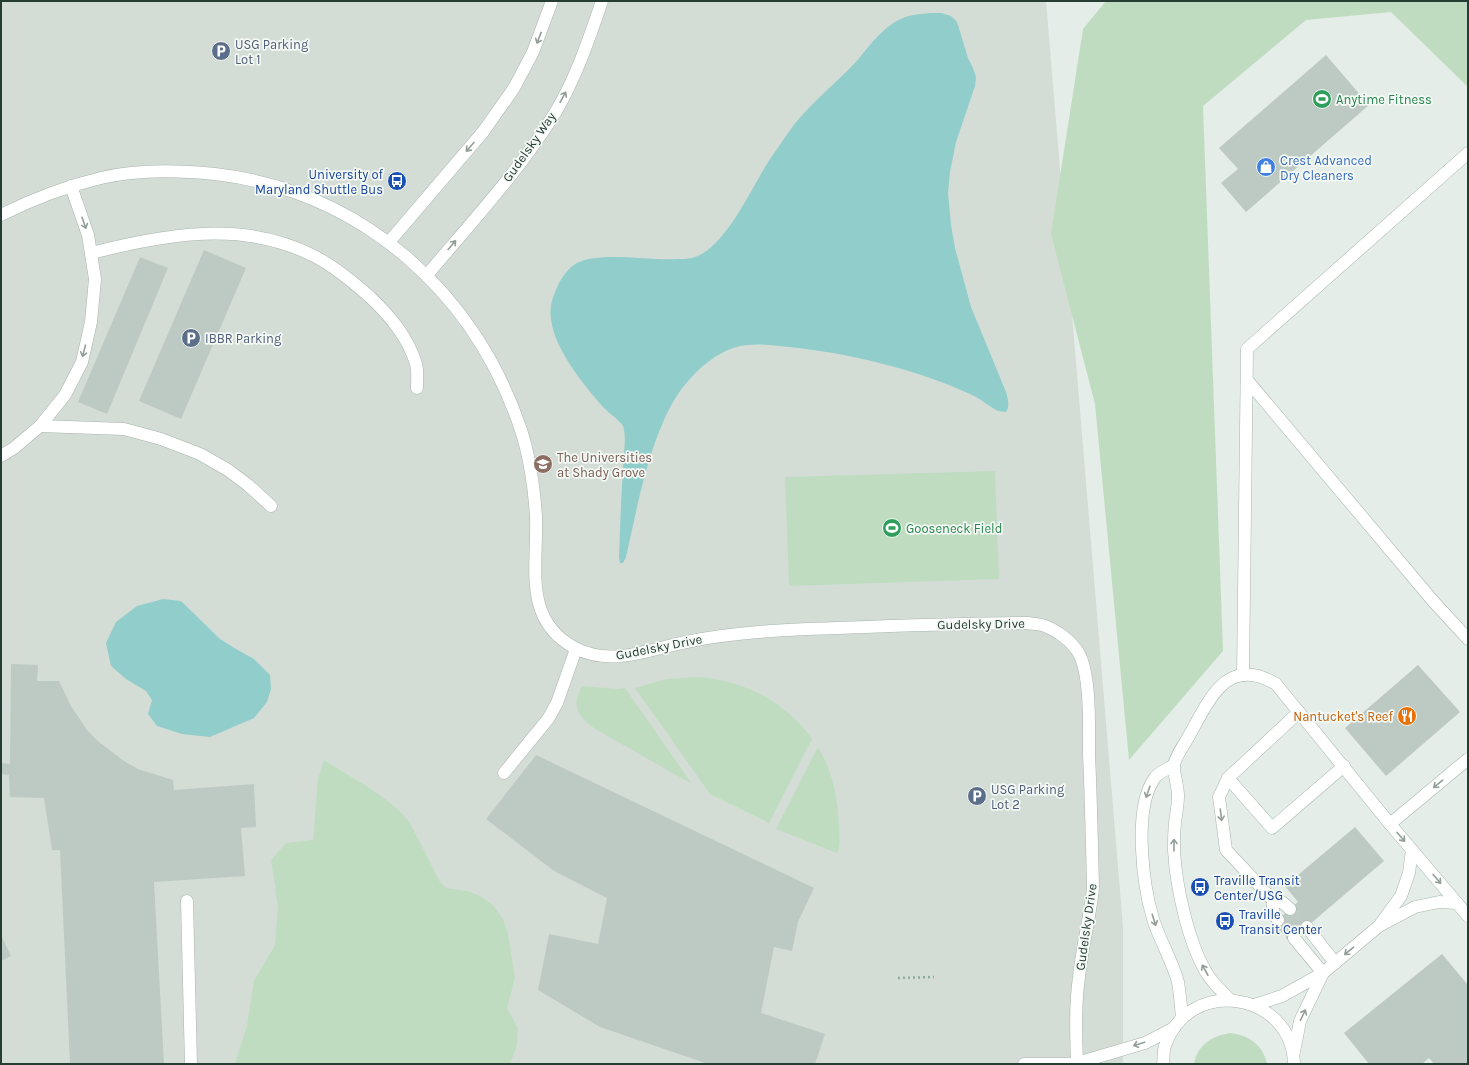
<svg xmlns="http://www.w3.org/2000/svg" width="1469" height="1065" font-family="Karla,sans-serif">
<rect width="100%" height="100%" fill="#e4ede7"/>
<path fill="#d3ddd6" d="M1,1H1046L1123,927V1064H1Z"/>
<g fill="#bfdcc1">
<path d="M1106,1H1468V87L1391,12L1306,20L1203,106L1223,651L1129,760L1095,404L1051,234L1083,29Z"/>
<path d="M995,471L999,579L789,586L785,477Z"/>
<path d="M697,677C743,680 785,701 812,739L769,823L710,794L635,688L667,679Z"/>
<path d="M582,686L618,689L625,688L692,784L597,730C579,718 570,707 582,686Z"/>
<path d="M818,747C833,772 838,799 839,828C839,837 841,845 837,853L776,829Z"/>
<path d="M324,760C350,777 392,798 410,823L440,882L446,888L467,891L480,896L493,905L503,919L508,934L515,978L507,1008L518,1029L517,1045L510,1064H235L247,1026L254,981L275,945L278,906L271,860L286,843L313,840L318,779Z"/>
<path d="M1230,1033C1249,1035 1263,1045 1267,1064H1194C1197,1045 1212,1036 1230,1033Z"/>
</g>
<g fill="#91cdcb">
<path d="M932,13H941L951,16L957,22L968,58L973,68L976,77L975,86L956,142L950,172L948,193L951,225L955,248L971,307L1006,392C1008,399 1010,406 1006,412L998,411C988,406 980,398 970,394C916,369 848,353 789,347C770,345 751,342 733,348C716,354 700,367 689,380C652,420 638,505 626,557L623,563H620L619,558C620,529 621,499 623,470C623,458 627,437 623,426C620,421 608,412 603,407C582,383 546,340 551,306C552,298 556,290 559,283C563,276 569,267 577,263C601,251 649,261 677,259C681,259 688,259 692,258C704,255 714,245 721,237C741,214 754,184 770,159C778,148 785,137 793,126C811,103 835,84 855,63C869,47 881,28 901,19C911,14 921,14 932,13Z"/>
<path d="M163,599L181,601L220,639L236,649L254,659L270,675L271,689L267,702L254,718L210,737L182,734L157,726L148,714L152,700L146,691L126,679L111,666L106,643L116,622L137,606Z"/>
</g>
<g fill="#bdcac3">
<path d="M1326,55L1369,105L1246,212L1221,183L1238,169L1219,148Z"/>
<path d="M204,250L246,268L181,419L139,401Z"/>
<path d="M140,257L168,268L107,414L78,402Z"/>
<path d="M11,664L38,665L37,681H59L71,706L87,730L99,742L124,761L138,769L173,780L174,790L254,784L256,827L241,828L245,876L154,882L164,1064H70L60,850H52L44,798L10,797L9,775L1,774V763L10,764Z"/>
<path d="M1418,665L1460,712L1386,776L1345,728Z"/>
<path d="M536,755L814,888L798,922L792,951L774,947L761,1013L825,1034L815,1064H708L600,1027L538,990L549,934L598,944L607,898L554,871L486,819Z"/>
<path d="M1355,827L1384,861L1290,941L1274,923L1298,902L1285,886Z"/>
<path d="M1,935L11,956L1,961Z"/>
<path d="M1442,954L1468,985V1064H1434L1429,1058L1422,1064H1369L1344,1033Z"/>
</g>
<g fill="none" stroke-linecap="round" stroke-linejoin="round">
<g stroke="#becac3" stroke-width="12" stroke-dasharray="12 6" stroke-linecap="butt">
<path d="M1290,909L1307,927"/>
<path d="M1278,920L1294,938"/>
</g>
<defs>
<g id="minor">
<path d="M1,215C33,199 67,186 101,178C138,169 177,170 215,174C362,191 475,292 521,430C530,458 534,487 536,516C538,565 522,620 575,648C612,667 650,649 686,642C745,630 806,629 866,627C920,625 974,623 1027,623C1033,624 1040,624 1045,626C1058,631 1071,641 1078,652C1091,673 1089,728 1089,754C1091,799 1092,844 1093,888C1090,918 1082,947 1079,977C1075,1005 1076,1034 1077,1063"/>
<path d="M389,242L483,132L514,88L533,52L552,1"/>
<path d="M91,253C165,235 242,219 314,256C334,266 353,282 370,297C390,316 408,337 416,364C418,371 417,381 417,388"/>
<path d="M427,275C470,224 520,170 555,113C576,78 589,39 602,1"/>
<path d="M1247,380L1433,601L1468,639"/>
<path d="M40,426L124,429L161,439L200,454L228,470L248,485L271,506"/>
<path d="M1,456L14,448L40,426L65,395L82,362L91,322L95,279L88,235L71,186"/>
<path d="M1243,675L1247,349L1468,153"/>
<path d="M1299,712L1228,778L1272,828L1344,766"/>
<path d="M1174,765C1168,769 1157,773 1154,779C1133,810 1143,885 1153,919C1160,941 1172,960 1178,982C1180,994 1181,1006 1182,1018"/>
<path d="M504,773L548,719L557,703L576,649"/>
<path d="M1228,778L1219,797L1226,850L1273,900L1282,902L1290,909"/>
<path d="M1390,824L1468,759"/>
<path d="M1273,900V913L1278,920"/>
<path d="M187,901L191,1064"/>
<path d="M1381,923L1401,896L1409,873L1412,850"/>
<path d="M1307,927L1335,963"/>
<path d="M1294,938L1323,973L1300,1021L1294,1052"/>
<path d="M1230,1000C1222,991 1212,983 1206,972C1188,941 1176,887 1174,850C1174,842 1174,832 1175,823C1176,814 1178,805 1178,796C1178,786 1174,776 1174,766C1174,758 1186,742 1190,734C1210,698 1228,655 1276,684L1390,824L1468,916"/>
<path d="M1254,1005L1282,996L1323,973L1379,926L1415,907L1439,902L1457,903"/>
<path d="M1077,1063L1145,1043L1174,1028"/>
<path d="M1024,1064H1077"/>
<path d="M1163,1064C1164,1058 1163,1051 1165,1046C1188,976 1292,991 1294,1064"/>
</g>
</defs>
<use href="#minor" stroke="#a7b5ad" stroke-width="13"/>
<path stroke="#87ae9a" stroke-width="2.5" stroke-dasharray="2 3" stroke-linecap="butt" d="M898,978L934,977"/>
<use href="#minor" stroke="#fff" stroke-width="12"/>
</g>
<defs><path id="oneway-shaft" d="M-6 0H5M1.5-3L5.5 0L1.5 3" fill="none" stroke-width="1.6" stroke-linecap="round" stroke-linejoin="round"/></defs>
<g stroke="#929e98">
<use href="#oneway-shaft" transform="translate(539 38) rotate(111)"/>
<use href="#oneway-shaft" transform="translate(563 97) rotate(-62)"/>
<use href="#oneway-shaft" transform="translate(470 147) rotate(131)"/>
<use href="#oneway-shaft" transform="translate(84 223) rotate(71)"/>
<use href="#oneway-shaft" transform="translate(452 245) rotate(-50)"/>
<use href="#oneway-shaft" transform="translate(84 351) rotate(104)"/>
<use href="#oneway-shaft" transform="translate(1438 784) rotate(140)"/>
<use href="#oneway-shaft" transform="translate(1148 792) rotate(109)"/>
<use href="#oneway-shaft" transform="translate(1221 815) rotate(83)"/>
<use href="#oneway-shaft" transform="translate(1401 837) rotate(49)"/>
<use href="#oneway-shaft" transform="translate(1174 845) rotate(-90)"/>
<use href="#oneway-shaft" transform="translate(1437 879) rotate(50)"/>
<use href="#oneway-shaft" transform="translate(1154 920) rotate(72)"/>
<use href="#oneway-shaft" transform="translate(1349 951) rotate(140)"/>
<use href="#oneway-shaft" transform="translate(1205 970) rotate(-119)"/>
<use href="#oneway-shaft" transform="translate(1303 1015) rotate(-64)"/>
<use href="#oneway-shaft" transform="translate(1139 1044) rotate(163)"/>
</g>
<defs>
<symbol id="parking-disc" viewBox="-11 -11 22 22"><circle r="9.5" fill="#5c6f8a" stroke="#f5f9f6"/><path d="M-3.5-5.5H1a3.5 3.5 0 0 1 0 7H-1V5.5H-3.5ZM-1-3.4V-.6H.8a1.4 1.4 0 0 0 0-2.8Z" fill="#fff"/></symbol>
<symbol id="stadium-disc" viewBox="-11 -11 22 22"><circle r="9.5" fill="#2e9e5b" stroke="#f5f9f6"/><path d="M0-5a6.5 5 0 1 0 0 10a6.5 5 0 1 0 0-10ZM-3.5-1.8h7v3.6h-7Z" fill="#fff"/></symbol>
<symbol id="shop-disc" viewBox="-11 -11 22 22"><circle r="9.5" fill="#3f7fe0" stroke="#f5f9f6"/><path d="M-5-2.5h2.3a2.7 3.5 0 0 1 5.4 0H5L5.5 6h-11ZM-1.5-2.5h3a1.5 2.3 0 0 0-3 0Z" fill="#fff"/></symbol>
<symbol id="bus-disc" viewBox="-11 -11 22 22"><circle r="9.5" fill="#1a4fb4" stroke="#f5f9f6"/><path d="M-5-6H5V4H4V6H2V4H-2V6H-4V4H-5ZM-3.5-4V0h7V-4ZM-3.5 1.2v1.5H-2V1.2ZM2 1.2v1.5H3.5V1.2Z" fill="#fff"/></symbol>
<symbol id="university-disc" viewBox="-11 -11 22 22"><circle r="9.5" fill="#8d6e63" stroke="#f5f9f6"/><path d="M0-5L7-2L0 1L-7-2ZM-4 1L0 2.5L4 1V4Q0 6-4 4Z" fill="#fff"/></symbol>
<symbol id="restaurant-disc" viewBox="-11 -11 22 22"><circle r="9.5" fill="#e8710a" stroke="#f5f9f6"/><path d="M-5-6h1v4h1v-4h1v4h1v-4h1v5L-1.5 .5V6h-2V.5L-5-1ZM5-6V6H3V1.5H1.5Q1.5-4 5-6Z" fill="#fff"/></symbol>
</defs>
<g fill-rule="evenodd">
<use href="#parking-disc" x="210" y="40" width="22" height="22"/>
<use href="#stadium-disc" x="1311" y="88" width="22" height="22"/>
<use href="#shop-disc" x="1255" y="156" width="22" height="22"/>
<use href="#bus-disc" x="386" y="170" width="22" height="22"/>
<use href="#parking-disc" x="180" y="327" width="22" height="22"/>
<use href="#university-disc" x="532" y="453" width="22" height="22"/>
<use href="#stadium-disc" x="881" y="517" width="22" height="22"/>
<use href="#restaurant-disc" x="1396" y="705" width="22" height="22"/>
<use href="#parking-disc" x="966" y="785" width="22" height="22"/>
<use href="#bus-disc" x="1189" y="876" width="22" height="22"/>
<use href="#bus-disc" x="1214" y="910" width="22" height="22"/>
</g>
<g text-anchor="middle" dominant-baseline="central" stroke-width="3.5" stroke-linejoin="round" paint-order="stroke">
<g font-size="13" fill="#4e5e75" stroke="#f5f9f6" text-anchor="start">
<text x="235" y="44">USG Parking<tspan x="235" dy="15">Lot 1</tspan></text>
<text x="205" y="338">IBBR Parking</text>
<text x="991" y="789">USG Parking<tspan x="991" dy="15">Lot 2</tspan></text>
</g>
<g font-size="13" fill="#27864d" stroke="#f5f9f6" text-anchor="start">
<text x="1336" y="99">Anytime Fitness</text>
<text x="906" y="528">Gooseneck Field</text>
</g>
<g font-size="13" fill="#253d32" stroke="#f5f9f6">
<text transform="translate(529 147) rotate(-55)">Gudelsky Way</text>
<text transform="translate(981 624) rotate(-1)">Gudelsky Drive</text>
<text transform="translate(659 647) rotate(-11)">Gudelsky Drive</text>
<text transform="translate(1086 927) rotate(-82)">Gudelsky Drive</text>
</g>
<g font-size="13" fill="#366cbe" stroke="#f5f9f6" text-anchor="start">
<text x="1280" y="160">Crest Advanced<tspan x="1280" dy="15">Dry Cleaners</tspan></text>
</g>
<g font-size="13" fill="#164399" stroke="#f5f9f6" text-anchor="start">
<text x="383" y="174" text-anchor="end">University of<tspan x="383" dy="15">Maryland Shuttle Bus</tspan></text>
<text x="1214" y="880">Traville Transit<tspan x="1214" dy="15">Center/USG</tspan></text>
<text x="1239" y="914">Traville<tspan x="1239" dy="15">Transit Center</tspan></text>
</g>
<g font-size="13" fill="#785e54" stroke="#f5f9f6" text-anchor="start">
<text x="557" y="457">The Universities<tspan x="557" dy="15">at Shady Grove</tspan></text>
</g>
<g font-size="13" fill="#c56008" stroke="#f5f9f6" text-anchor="end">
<text x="1393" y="716">Nantucket's Reef</text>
</g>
</g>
<rect width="1469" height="1065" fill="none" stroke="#253d32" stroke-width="4"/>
</svg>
